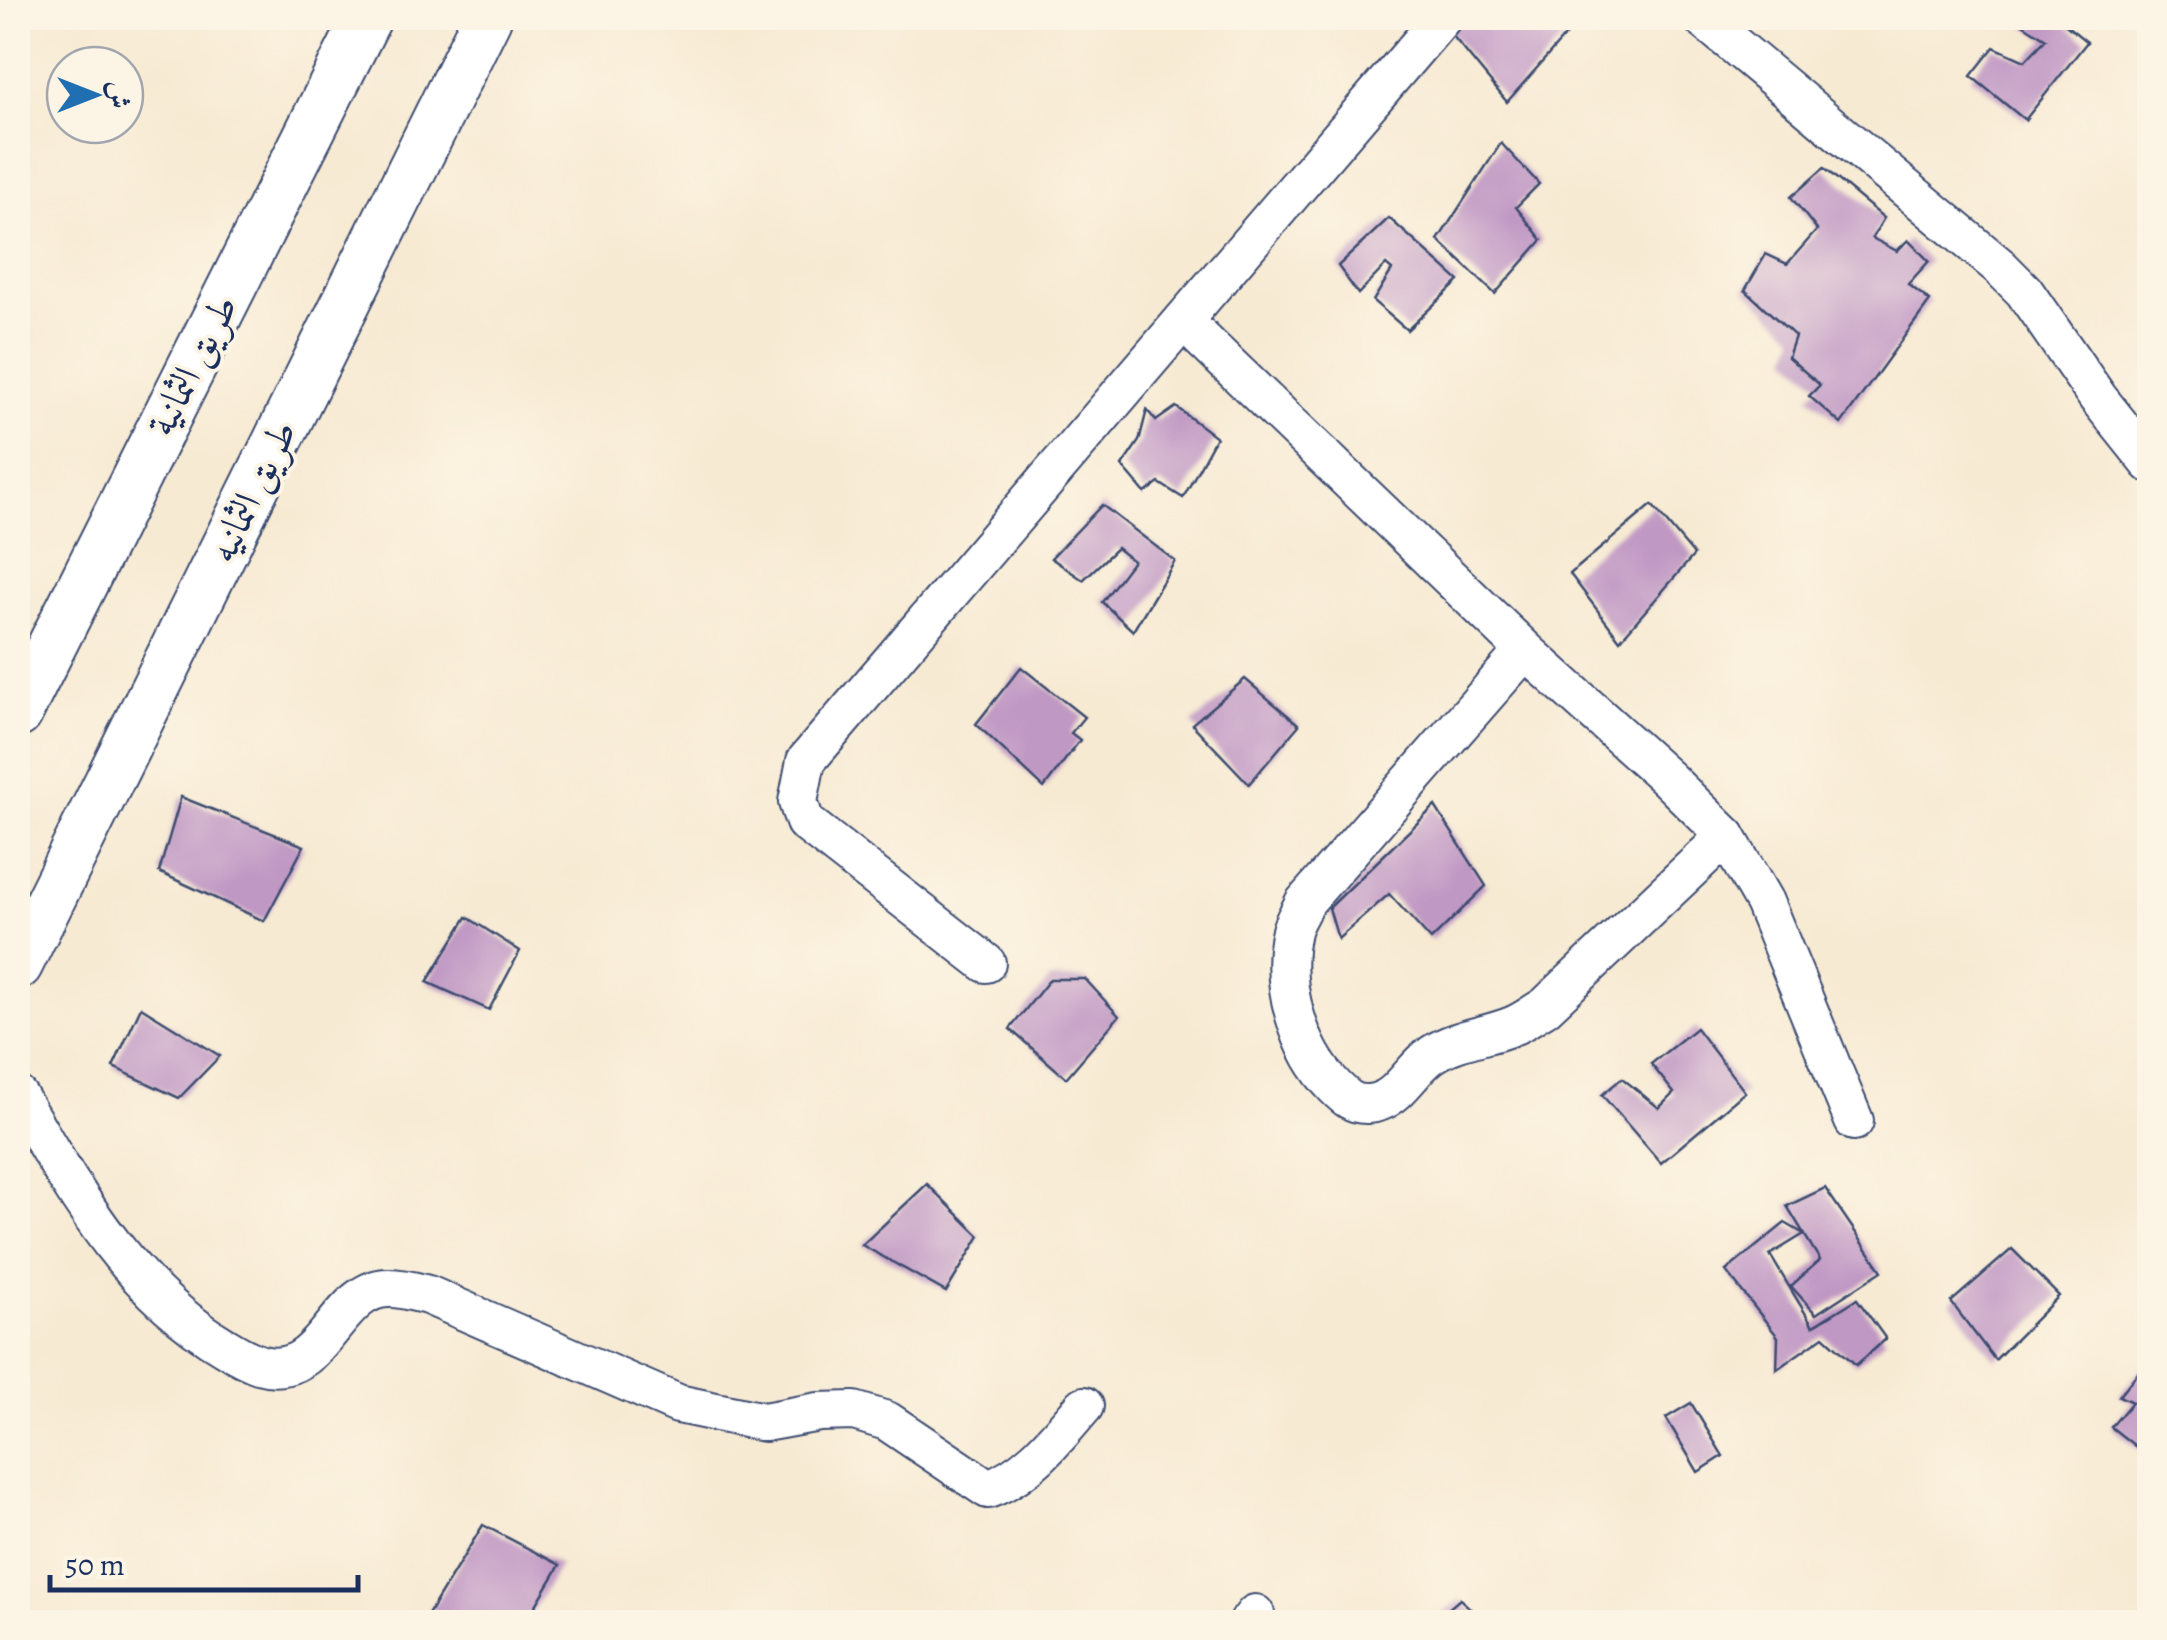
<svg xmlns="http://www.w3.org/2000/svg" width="2167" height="1640" font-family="Alegreya,Amiri,serif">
<rect width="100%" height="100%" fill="#fcf5e5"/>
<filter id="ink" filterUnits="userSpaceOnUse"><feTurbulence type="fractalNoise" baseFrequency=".01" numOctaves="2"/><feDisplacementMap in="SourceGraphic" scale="20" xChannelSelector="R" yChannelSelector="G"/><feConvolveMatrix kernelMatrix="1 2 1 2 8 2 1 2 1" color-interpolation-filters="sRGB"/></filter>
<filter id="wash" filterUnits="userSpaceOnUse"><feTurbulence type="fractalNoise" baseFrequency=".0048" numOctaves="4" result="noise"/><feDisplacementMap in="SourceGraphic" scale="40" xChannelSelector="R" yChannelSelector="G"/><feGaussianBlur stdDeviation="2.25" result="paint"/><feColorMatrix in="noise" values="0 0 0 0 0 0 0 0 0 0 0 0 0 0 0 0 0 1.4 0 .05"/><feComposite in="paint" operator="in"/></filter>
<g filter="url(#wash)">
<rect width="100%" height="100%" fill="#f7ead3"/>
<g id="blocks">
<g fill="#c098c4">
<path d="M1460,18H1581L1507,102L1448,30Z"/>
<path d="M2029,18H2057L2087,42L2025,120L1971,76L1994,47L2025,61L2046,39L2021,23Z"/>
<path d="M1501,143L1539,184L1516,207L1542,240L1495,294L1438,240Z"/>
<path d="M1824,168L1884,218L1872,238L1897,251L1908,240L1929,261L1908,284L1930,301L1841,424L1809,396L1820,385L1788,357L1795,336L1745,290L1766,254L1787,264L1817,230L1791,197Z"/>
<path d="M1389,218L1459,281L1407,330L1373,301L1392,270L1386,265L1358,294L1338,266Z"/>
<path d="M1176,407L1216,437L1183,498L1159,483L1145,493L1122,466L1139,441L1147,410L1156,421Z"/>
<path d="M1102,505L1175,561L1133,631L1102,602L1133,561L1117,548L1083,580L1051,558Z"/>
<path d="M1652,505L1694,555L1620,640L1570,574Z"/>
<path d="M1021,667L1084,717L1071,733L1080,740L1044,788L976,724Z"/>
<path d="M1245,679L1299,725L1249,784L1192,724Z"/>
<path d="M181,797L304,846L264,921L159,872Z"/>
<path d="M1435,806L1486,886L1431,940L1389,894L1338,939L1329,908Z"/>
<path d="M467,917L520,951L489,1010L427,982Z"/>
<path d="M1050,979H1085L1119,1016L1066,1078L1010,1029Z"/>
<path d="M141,1007L220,1056L179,1098L113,1067Z"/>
<path d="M1696,1028L1745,1092L1661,1163L1602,1095L1622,1078L1659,1108L1674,1093L1651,1064Z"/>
<path d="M927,1184L980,1236L946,1292L862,1245Z"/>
<path d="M1825,1188L1882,1271L1816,1314L1791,1286L1820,1260L1787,1206Z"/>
<path d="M1785,1223L1804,1234L1770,1255L1813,1326L1857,1299L1886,1339L1856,1365L1824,1336L1777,1369L1778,1337L1726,1271Z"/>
<path d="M2012,1249L2059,1296L1995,1360L1951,1302Z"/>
<path d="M2150,1357V1458L2111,1427L2132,1402L2119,1396Z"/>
<path d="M1691,1403L1723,1456L1698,1472L1666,1418Z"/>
<path d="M483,1525L560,1565L526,1622L424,1621Z"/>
<path d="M1460,1599L1485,1622H1433Z"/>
</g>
</g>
</g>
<g filter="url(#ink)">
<use href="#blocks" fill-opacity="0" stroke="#3c4b70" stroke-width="2.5"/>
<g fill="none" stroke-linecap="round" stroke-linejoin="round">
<defs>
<g id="minor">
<path d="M1702,18L1999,266L2024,291L2098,398L2150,463"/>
<path d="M1183,321L1525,650L1667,778L1726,836L1764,902L1854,1121"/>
<path d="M1525,650L1304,903C1300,912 1293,922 1291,931C1279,983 1298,1050 1335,1087C1345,1097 1353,1105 1368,1104C1399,1102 1409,1070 1433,1054C1457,1038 1485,1037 1512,1026C1523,1022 1534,1013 1545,1007L1726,836"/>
<path d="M986,963L805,822L798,802L806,761L1442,18"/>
<path d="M18,1096C74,1191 127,1289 225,1347C248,1361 270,1374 296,1362C331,1345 348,1286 390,1288C402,1288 416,1292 428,1295L678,1404L764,1422L819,1412L854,1411L887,1421L988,1489C1029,1474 1056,1438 1084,1406"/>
<path d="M1249,1622L1255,1614"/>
</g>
<g id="tertiary">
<path d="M18,713L367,18"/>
<path d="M18,965L487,18"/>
</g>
</defs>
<use href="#minor" stroke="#3c4b70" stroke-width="42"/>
<use href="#tertiary" stroke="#3c4b70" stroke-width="52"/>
<use href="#minor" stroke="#fff" stroke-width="38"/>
<use href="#tertiary" stroke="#fff" stroke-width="48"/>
</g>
</g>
<g text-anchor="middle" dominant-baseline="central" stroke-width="8" stroke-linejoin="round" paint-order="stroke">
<g font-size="40" fill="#1b2f5e" stroke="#fcf5e5">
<text transform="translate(192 365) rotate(-63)">طريق الثمانية</text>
<text transform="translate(252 491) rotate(-64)">طريق الثمانيه</text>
</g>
</g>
<rect width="2167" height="1640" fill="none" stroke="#fcf5e5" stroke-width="60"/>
<g transform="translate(95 95) rotate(90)"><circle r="48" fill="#fcf5e5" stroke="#a2a6af" stroke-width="2.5"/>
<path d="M0-8L18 38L0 25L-18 38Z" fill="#1f6fb2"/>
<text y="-15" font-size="28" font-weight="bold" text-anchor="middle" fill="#1b2f5e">ش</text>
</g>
<path d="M50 1575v15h308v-15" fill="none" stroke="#1b2f5e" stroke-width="5"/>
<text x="65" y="1575" font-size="30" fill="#1b2f5e" stroke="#fcf5e5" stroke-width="8" paint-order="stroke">50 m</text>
</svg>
